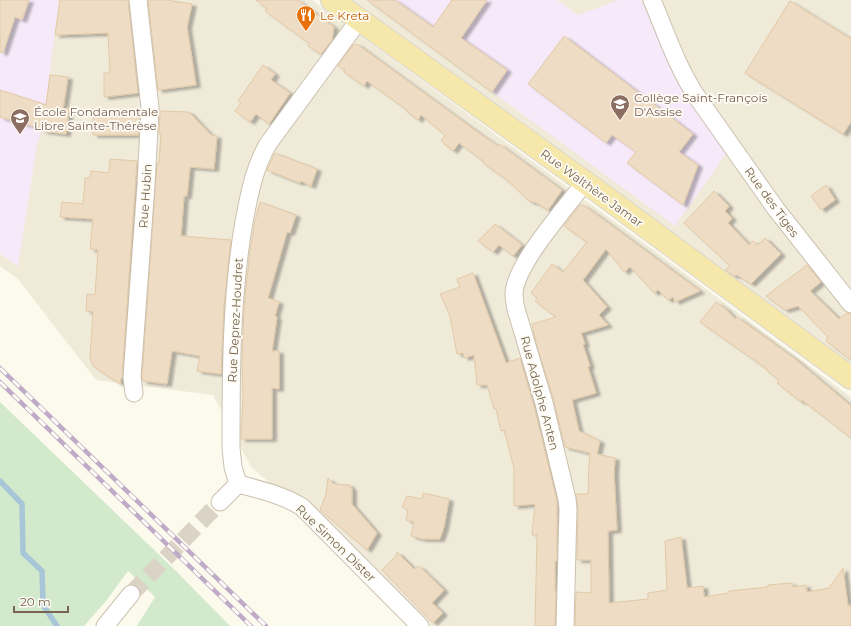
<svg xmlns="http://www.w3.org/2000/svg" width="851" height="626" font-family="Montserrat,sans-serif">
<defs>
<filter id="shadow"><feDropShadow dx="4.5" dy="2.5" stdDeviation="1" flood-color="#0004"/></filter>
</defs>
<rect width="100%" height="100%" fill="#fcf9ed"/>
<g fill="#f0ead9">
<path d="M0,0H312L663,257L851,397V626H423L371,570L251,467L213,395L96,380L18,279L0,266Z"/>
<path d="M346,0H851V365Z"/>
</g>
<g fill="#f6e9f9">
<path d="M0,0H59L43,126L37,145L18,266L0,254Z"/>
<path d="M367,0H557L578,15L619,0H641L672,70L728,151L675,226Z"/>
</g>
<path fill="#d2eacb" d="M0,402L176,571L230,626H137L155,597L128,571L106,601L84,626H0Z"/>
<g fill="none" stroke-linecap="round" stroke-linejoin="round">
<path stroke="#a8c6d7" stroke-width="5.5" d="M0,481L22,504L23,553L42,571L43,605L57,626"/>
</g>
<g fill="#eeddc4" stroke="#e2c9a7" filter="url(#shadow)">
<path d="M0,0H29L22,20L15,17L3,53L0,52Z"/>
<path d="M60,0H128L138,93L104,97V73H110L108,33L55,35Z"/>
<path d="M148,0H172V1L192,4L187,27L196,85L158,90Z"/>
<path d="M256,0H298L334,27L332,40L321,54L308,46L310,44L265,11L267,9Z"/>
<path d="M367,0H395L433,27L452,0H487L461,38L507,70L492,92Z"/>
<path d="M790,1L851,39V122L843,134L745,73Z"/>
<path d="M564,36L693,134L679,152L698,165L683,205L627,163L636,152L612,135L606,143L528,84Z"/>
<path d="M357,44L483,136L498,146L499,144L562,190L548,210L535,202L534,203L531,201L530,202L507,180L483,163L484,162L459,143L453,151L441,141L445,135L421,115L418,120L406,111L407,110L367,81L364,86L344,72L345,70L338,66L353,45Z"/>
<path d="M263,65L275,74L271,80L290,93L269,124L256,114L250,122L235,111L241,103L238,101Z"/>
<path d="M50,75L68,77L63,109L69,108L66,134L43,131V129L0,117V90L46,105Z"/>
<path d="M93,109L140,110L139,135H93Z"/>
<path d="M160,111L189,112L211,135L217,136L214,169L190,167L187,196H184L181,236L231,240L224,306L221,374L197,371L200,356L172,351L167,384L143,381L142,377L157,163H159L161,134H159Z"/>
<path d="M275,153L317,169L311,186L301,181L300,183L267,170Z"/>
<path d="M110,159L137,161L122,378H121L120,384L93,366L90,358L93,312L86,311L87,294L95,295L98,250L90,249L93,219L60,217L62,202L83,204L85,178H90L91,171L109,173Z"/>
<path d="M826,185L835,200L821,210L811,196Z"/>
<path d="M714,191L729,206L725,211L732,218L728,223L749,245L753,241L758,245L765,238L781,254L751,284L737,275L734,276L725,270L730,266L684,223Z"/>
<path d="M260,202L296,215L290,233L287,232L268,298L279,302L275,316L277,317L272,351H279V389L272,388V439H241L243,396L242,363L244,307L250,251L255,221Z"/>
<path d="M580,205H583L596,214L700,291L675,302L673,297L668,300L658,290L654,293L630,267L624,272L606,249L583,280L607,307L599,315L608,325L581,333L585,344L583,345L590,366L588,367L596,393L572,400L579,431L600,441L597,454L615,458L614,474L617,530L608,531L609,603L648,599V593L667,590L665,541L681,537L687,588L703,586L704,597L728,593L729,591L768,587V585L792,583L793,587L806,585L807,592L829,588L843,568L848,606L851,605V626H575L576,592L591,593V560H577L578,509L576,494H588L589,465L590,453L565,447L554,401L536,343L532,324L556,317L535,301L537,298L531,293L552,264L563,272L587,242L564,226Z"/>
<path d="M495,224L522,245L513,256L499,245L493,252L478,241Z"/>
<path d="M807,265L821,282L810,291L839,319L847,313L851,314V360L826,341L828,337L798,306L785,310L766,296Z"/>
<path d="M473,273L506,363L520,358L534,406L557,501V561H555V591H556L555,626H535L537,535H532L535,504L514,506V468L504,430L501,431L496,409H494L487,385H477L474,355L464,358L463,353L457,354L450,316L440,294L460,287L457,279Z"/>
<path d="M716,302L726,309L735,319L737,317L795,359L851,406V438L802,400L801,402L777,383L779,380L766,370L767,369L700,322Z"/>
<path d="M328,478L334,484L350,485V488H352V504L351,503L377,533L367,550L320,510L326,494Z"/>
<path d="M423,493L449,499L444,527L440,539H423L411,536L414,522L406,520L408,510L402,507L407,496L422,499Z"/>
<path d="M397,552L414,569L419,566L444,590L432,603L443,613L433,623L382,570L396,556Z"/>
</g>
<g fill="none" stroke-linecap="round" stroke-linejoin="round">
<path stroke="#dbd4c6" stroke-width="17" stroke-dasharray="17 8" stroke-linecap="butt" d="M131,594L220,502"/>
<defs>
<g id="street">
<path d="M652,0C666,33 677,67 697,97L776,209L851,304"/>
<path d="M134,393L132,377L146,185L150,108L138,0"/>
<path d="M238,484L233,467L231,448C231,373 231,296 244,222C249,195 254,168 268,144L359,20"/>
<path d="M238,484C261,490 283,495 302,507L420,626"/>
<path d="M220,502L238,484"/>
<path d="M105,626L131,594"/>
<path d="M565,626L568,509L567,499L544,403L516,309C515,304 514,298 514,293C516,263 566,208 585,182"/>
</g>
<path id="primary" d="M332,0L596,190L851,378"/>
</defs>
<use href="#street" stroke="#ccc1b0" stroke-width="19"/>
<use href="#primary" stroke="#dcd7d2" stroke-width="24"/>
<use href="#street" stroke="#fff" stroke-width="17"/>
<use href="#primary" stroke="#f5e8aa" stroke-width="22"/>
<defs>
<g id="rail">
<path d="M0,368L266,626"/>
<path d="M0,382L251,626"/>
</g>
</defs>
<use href="#rail" stroke="#bfaac7" stroke-width="4.5"/>
<use href="#rail" stroke="#fefcf4" stroke-width="3" stroke-dasharray="9" stroke-linecap="butt"/>
</g>
<defs>
<symbol id="restaurant-pin" viewBox="-11 -11 22 30"><path d="M0 17L-7.5 6A9.5 9.5 0 1 1 7.5 6Z" fill="#e8710a" stroke="#fefcf4"/><path d="M-5-6h1v4h1v-4h1v4h1v-4h1v5L-1.5 .5V6h-2V.5L-5-1ZM5-6V6H3V1.5H1.5Q1.5-4 5-6Z" fill="#fff"/></symbol>
<symbol id="school-pin" viewBox="-11 -11 22 30"><path d="M0 17L-7.5 6A9.5 9.5 0 1 1 7.5 6Z" fill="#8d6e63" stroke="#fefcf4"/><path d="M0-5L7-2L0 1L-7-2ZM-4 1L0 2.5L4 1V4Q0 6-4 4Z" fill="#fff"/></symbol>
</defs>
<g fill-rule="evenodd">
<use href="#restaurant-pin" x="295" y="4" width="22" height="30"/>
<use href="#school-pin" x="609" y="93" width="22" height="30"/>
<use href="#school-pin" x="9" y="107" width="22" height="30"/>
</g>
<g text-anchor="middle" dominant-baseline="central" stroke-width="3.5" stroke-linejoin="round" paint-order="stroke">
<g font-size="12" fill="#c56008" stroke="#fefcf4" text-anchor="start">
<text x="320" y="15">Le Kreta</text>
</g>
<g font-size="12" fill="#785e54" stroke="#fefcf4" text-anchor="start">
<text x="634" y="97">Collège Saint-François<tspan x="634" dy="14">D'Assise</tspan></text>
<text x="34" y="111">École Fondamentale<tspan x="34" dy="14">Libre Sainte-Thérèse</tspan></text>
</g>
<g font-size="12" fill="#776550" stroke="#fefcf4">
<text transform="translate(592 188) rotate(36)">Rue Walthère Jamar</text>
<text transform="translate(145 196) rotate(-86)">Rue Hubin</text>
<text transform="translate(772 202) rotate(54)">Rue des Tiges</text>
<text transform="translate(235 320) rotate(-87)">Rue Deprez-Houdret</text>
<text transform="translate(540 393) rotate(75)">Rue Adolphe Anten</text>
<text transform="translate(336 543) rotate(44)">Rue Simon Dister</text>
</g>
</g>
<path d="M14 606v6h54v-6" fill="none" stroke="#776550" stroke-width="2"/>
<text x="20" y="606" font-size="12" fill="#776550" stroke="#fefcf4" stroke-width="3" paint-order="stroke">20 m</text>
</svg>
